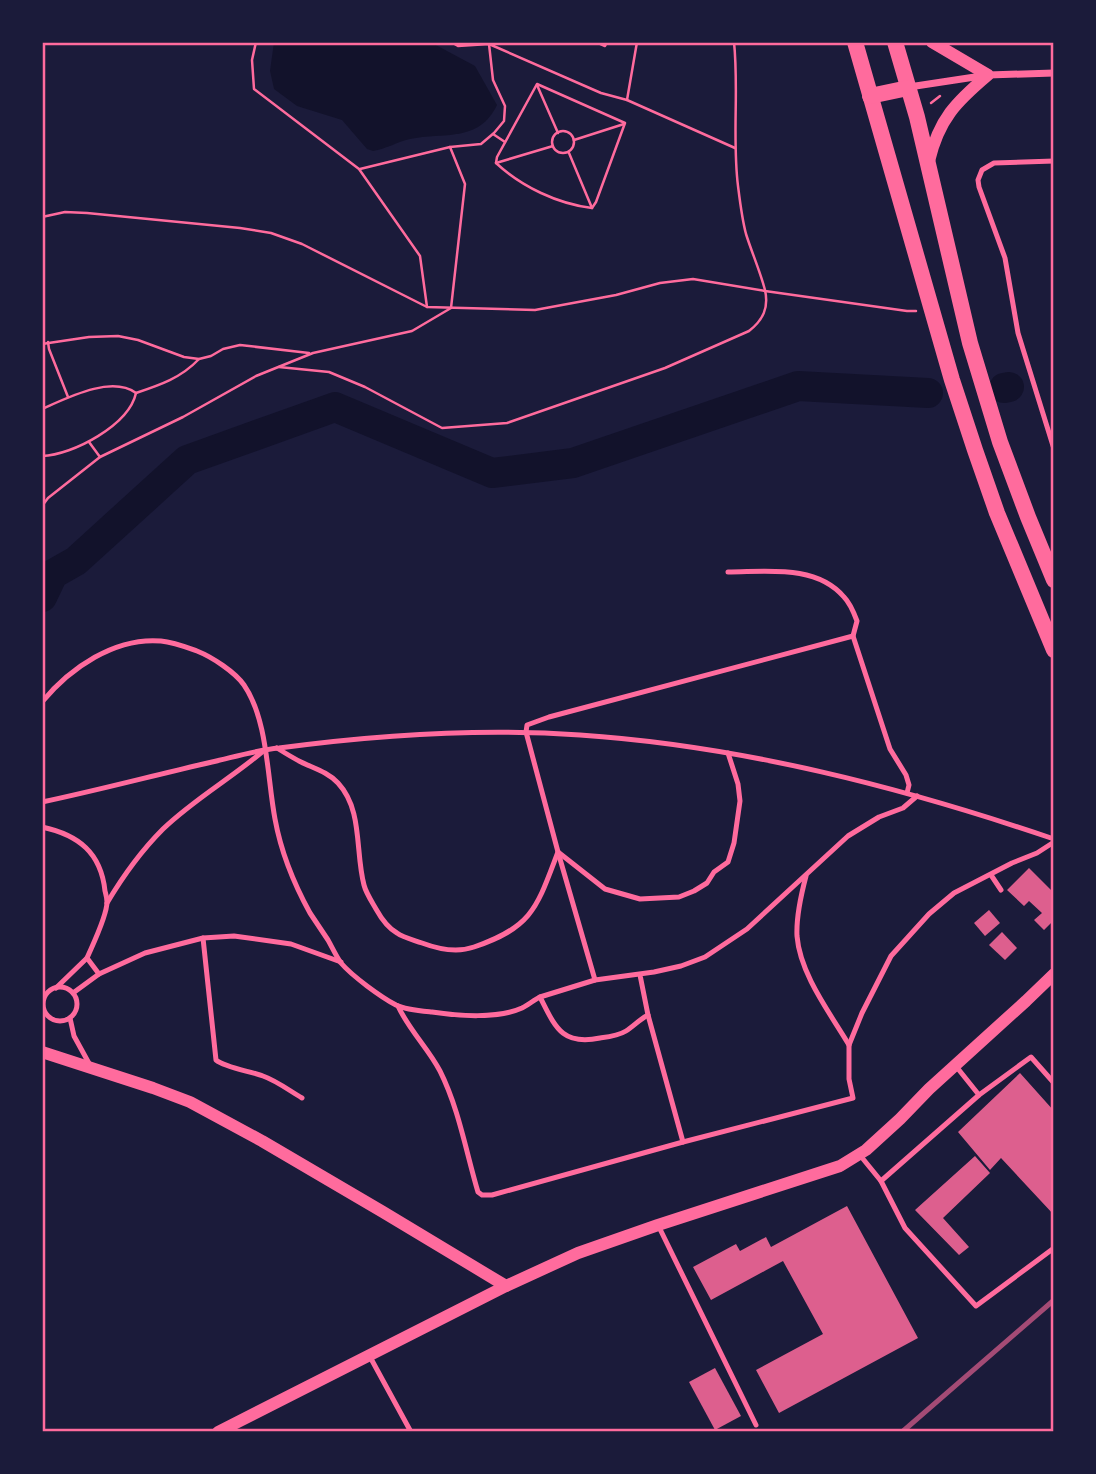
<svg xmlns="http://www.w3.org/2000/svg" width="1096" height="1474" font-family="Roboto,sans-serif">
<rect width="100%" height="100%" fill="#1b1b3a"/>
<g fill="#12122b">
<path d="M274,42H425L434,44L475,66L497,105C479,143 444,132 410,139C397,142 386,149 373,151L367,149L342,120L297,106L274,89L270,71Z"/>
<path d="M49,572L55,580L42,606V585Z"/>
</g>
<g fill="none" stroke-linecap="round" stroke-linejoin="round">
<g stroke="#12122b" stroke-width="30">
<path d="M1004,388L1009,387"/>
<path d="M42,597L53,574L76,561L187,460L335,407L492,473L573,463L798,386L928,393"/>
</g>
</g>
<g fill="#dd5f8e">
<path d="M1029,868L1054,893V920L1044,930L1034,920L1042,913L1029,901L1024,906L1007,890Z"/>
<path d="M989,910L1000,923L985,936L974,923Z"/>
<path d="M1002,932L1017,948L1005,960L989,945Z"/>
<path d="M1020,1073L1054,1111V1215L1001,1158L990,1170L958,1132Z"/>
<path d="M975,1156L990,1173L943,1218L969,1247L959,1255L915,1210Z"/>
<path d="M847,1206L918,1338L779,1413L756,1370L823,1334L783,1261L711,1300L693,1267L736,1244L740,1251L766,1237L771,1247Z"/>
<path d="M715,1368L741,1416L715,1430L689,1382Z"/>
</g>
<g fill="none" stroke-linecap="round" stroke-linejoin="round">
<g stroke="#ff6b9d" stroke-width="2.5">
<path d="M256,42L252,60L254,89L359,169L420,256L427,307"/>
<path d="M451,42L458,46L489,44L601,93L627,100L735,148"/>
<path d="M596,42L605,46L607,42"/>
<path d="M537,84L625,123L596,202L592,208C558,204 522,187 496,163L497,157Z"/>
<path d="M537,85L558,133"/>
<path d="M627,100L637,42"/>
<path d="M931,103L940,96"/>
<circle cx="563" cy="142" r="11"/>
<path d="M493,134L505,142"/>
<path d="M574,140L624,124"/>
<path d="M569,153L592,208"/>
<path d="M496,163L553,146"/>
<path d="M360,169L450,147L481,144L494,133L504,121L505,106L493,80L489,44L490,42"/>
<path d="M42,217L65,212L87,213L240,228L271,233L302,244L427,307L535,310L616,295L660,283L693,279L765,291L907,311H916"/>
<path d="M48,342L49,349L68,397"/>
<path d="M42,344L89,337L118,336L138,340L184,357L199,359L211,356L223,349L240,345L309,353"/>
<path d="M279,367L329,372L365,387L442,428L507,423L665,368L749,331C763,320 769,308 765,290C760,271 752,253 746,234C742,219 740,202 738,186C732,138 739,90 734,42"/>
<path d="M136,393C160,385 181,378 199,359"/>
<path d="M42,409C67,398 111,375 136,393"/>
<path d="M89,442L100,457"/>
<path d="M42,456C73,455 129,425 136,393"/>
<path d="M42,506L48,498L100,457L183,417L256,376L313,353L412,331L451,308L465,184L450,147"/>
</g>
<g stroke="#ff6b9d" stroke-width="5">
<path d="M1054,161L994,163L982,170L978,180L979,187L1005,258L1018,333L1054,449"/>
<path d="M728,572C766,572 816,564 844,597C850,603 854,613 857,621L853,636L890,749L906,775L909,785L907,793"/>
<path d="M42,702C70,668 115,637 161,641C173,642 186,647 197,651C212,657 235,672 244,685C268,720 267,777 275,819C281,852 294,884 310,913C316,922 322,931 328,940C332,947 336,956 341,963C352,976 381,997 396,1005C406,1010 421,1011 432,1012C458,1016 498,1019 522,1008C528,1005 534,1000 540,997"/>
<path d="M277,748C285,753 293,758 301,762C313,768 328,772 338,783C363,810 355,851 364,885C366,893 372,902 376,909C381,918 388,928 397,933C404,938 414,940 422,943C438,949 457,953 474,947C533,927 537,907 558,852L605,889L640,899L679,897L694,891L707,883L714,872L728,862L734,843L740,801L738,784L728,753"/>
<path d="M42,802C99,790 155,775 212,762C234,757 257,750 279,748C376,735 482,728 580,735C742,746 901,787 1054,839"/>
<path d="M42,827C79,835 101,853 105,891C106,895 107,898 107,902C107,916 93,944 87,958"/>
<path d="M991,875L1001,890"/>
<path d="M806,876C801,895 796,916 797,936C800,974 830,1013 849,1045"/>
<path d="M107,903C123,876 141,851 163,829C193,800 230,779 262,752"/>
<path d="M203,938L216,1060C226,1068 250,1071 263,1076C277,1081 290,1091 302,1098"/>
<path d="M99,974L145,953L203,938L234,936L291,944L341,962"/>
<path d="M640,975L648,1015C640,1019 634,1026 626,1031C618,1036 608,1037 600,1038C561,1046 555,1026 540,997L595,980L654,972L681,966L705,957L747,929L848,836L879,817L903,808L917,796"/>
<path d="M595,980L558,852L526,732L527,725L549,717L853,636"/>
<circle cx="60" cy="1004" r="17"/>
<path d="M56,988L87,958L99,974L73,993"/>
<path d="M398,1006C409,1030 428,1048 440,1071C459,1109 466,1152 478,1192L482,1195H492L683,1142L853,1098L849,1079V1045L862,1013L891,956L929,914L954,893L1012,863L1037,853L1054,842"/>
<path d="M648,1015L683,1142"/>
<path d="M70,1018L74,1036L91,1067"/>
<path d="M955,1065L979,1095"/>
<path d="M859,1154L881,1181L979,1095L1031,1057L1054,1083"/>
<path d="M881,1181L905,1228L976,1306L1054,1248"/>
<path d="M658,1225L756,1425"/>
<path d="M369,1355L411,1432"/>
</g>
<path stroke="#ff6b9d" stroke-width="7" d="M909,87L988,75L1054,73"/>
<g stroke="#ff6b9d" stroke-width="12">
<path d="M929,161C939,119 956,102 988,75L932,42"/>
<path d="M42,1052L153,1088L190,1102L262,1141L383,1212L506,1286"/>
<path d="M218,1432L506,1286L578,1253L658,1225L840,1166L866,1150L900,1119L929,1089L1026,1001L1054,974"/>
</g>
<g stroke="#ff6b9d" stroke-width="16">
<path d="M855,42L952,380L975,450L997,513L1054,650"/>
<path d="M895,42L917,117L970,343L1000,442L1028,517L1054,580"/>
<path d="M870,96L908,88"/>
</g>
<path stroke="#a44b75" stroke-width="5" d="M902,1432L1054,1300"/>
</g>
<rect width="1096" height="1474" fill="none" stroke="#1b1b3a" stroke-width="88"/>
<rect x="44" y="44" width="1008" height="1386" fill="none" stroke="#ff6b9d" stroke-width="2.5"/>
</svg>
